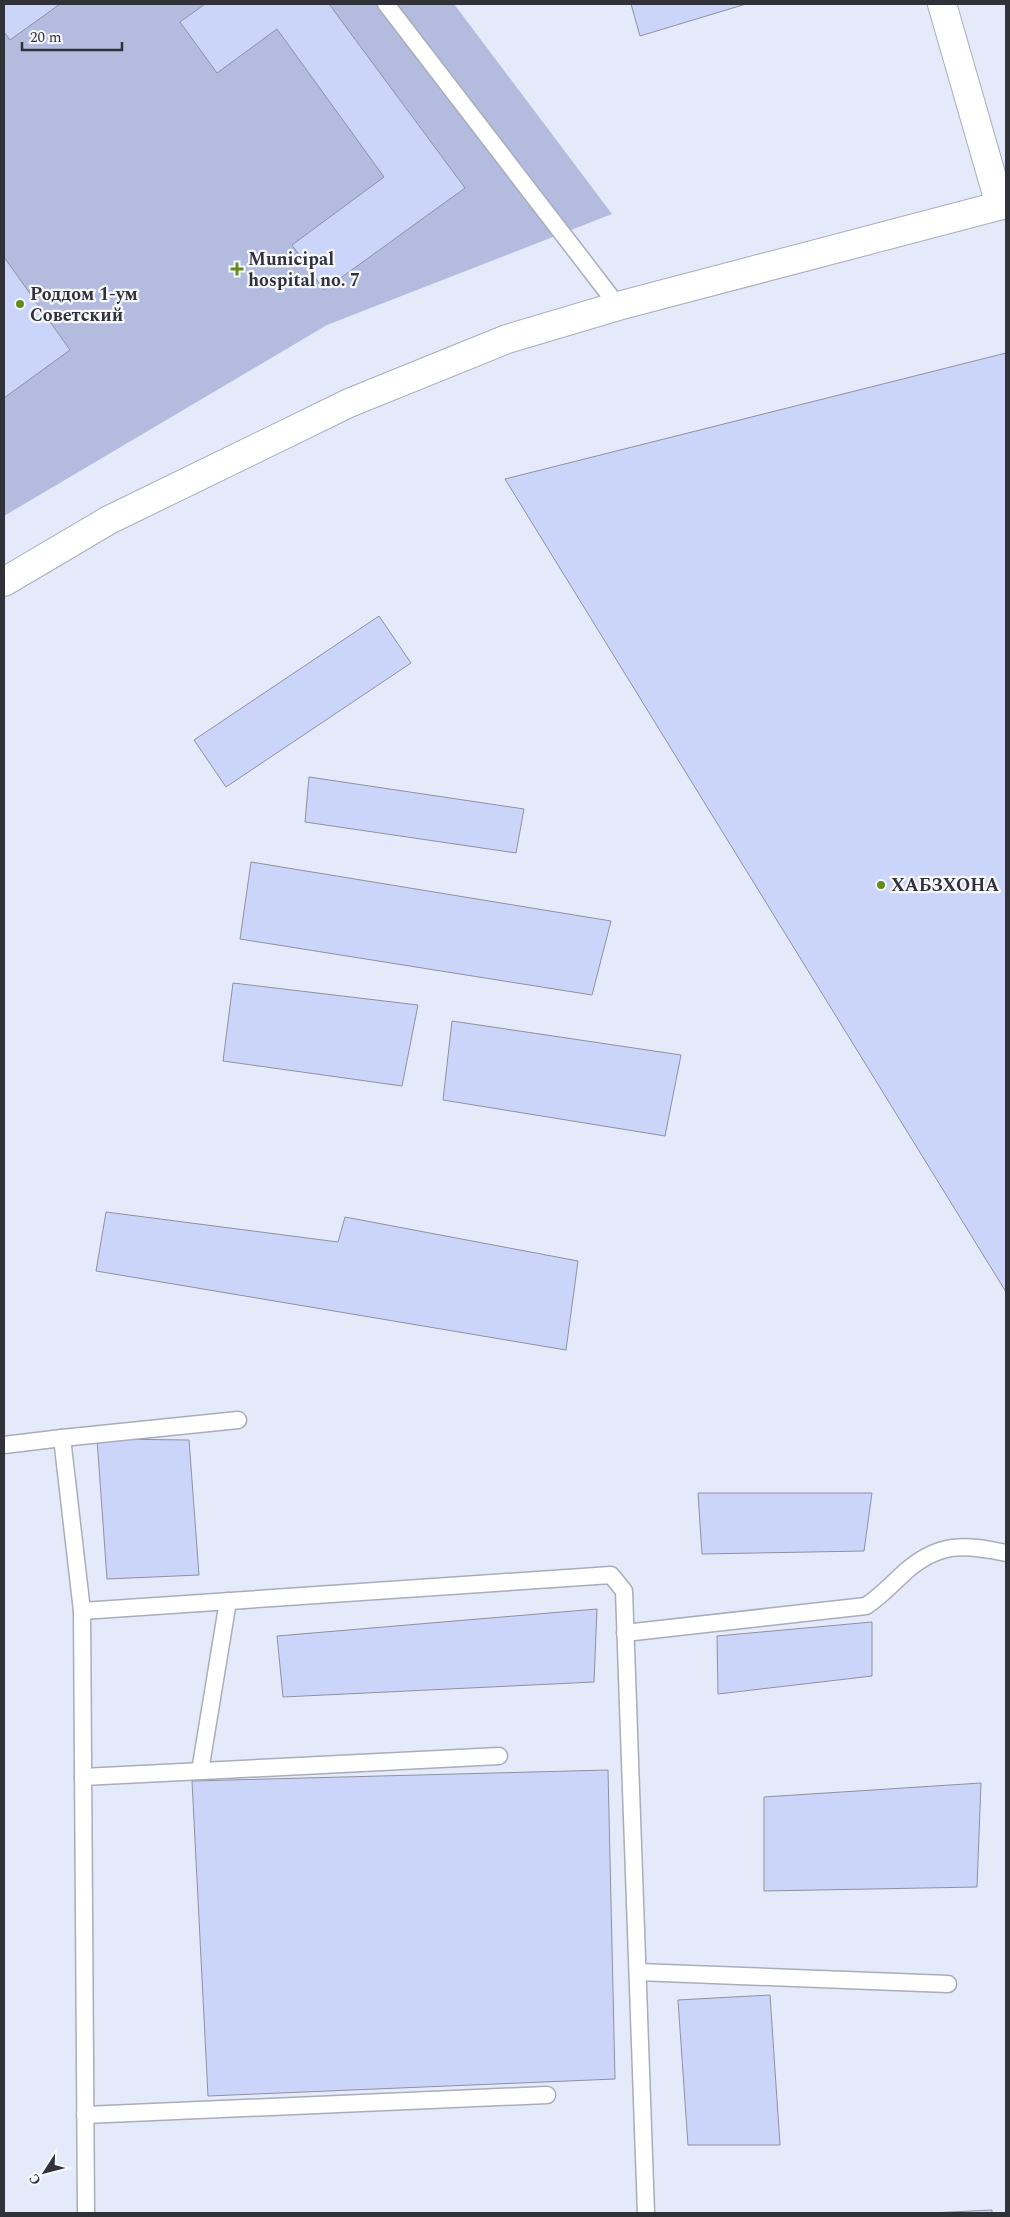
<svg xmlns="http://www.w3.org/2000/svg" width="1010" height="2217" font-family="Spectral,serif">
<rect width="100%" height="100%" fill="#e5eafb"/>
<path fill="#b3bcde" d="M4,4H454L612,214L327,325L4,516Z"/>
<g fill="#cbd5fa" stroke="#8d91a0">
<path d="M4,4H60L10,40L4,32Z"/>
<path d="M205,4H329L465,188L324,290L292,245L384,177L277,29L217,73L180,22Z"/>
<path d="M631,4H746L640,36Z"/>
<path d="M4,257L70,350L4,398Z"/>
<path d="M1006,353V1292L505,479Z"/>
<path d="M379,616L411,663L226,787L194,740Z"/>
<path d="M309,777L524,809L516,853L305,822Z"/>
<path d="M251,862L611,921L592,995L240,939Z"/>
<path d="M233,983L418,1005L402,1086L223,1061Z"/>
<path d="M452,1021L681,1055L665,1136L443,1100Z"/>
<path d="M106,1212L338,1242L345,1217L578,1261L566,1350L96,1271Z"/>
<path d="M97,1439L189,1440L199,1575L107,1579Z"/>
<path d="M698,1493H872L864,1551L702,1554Z"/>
<path d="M597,1609L594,1682L283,1697L277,1636Z"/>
<path d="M872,1622V1676L718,1694L717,1636Z"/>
<path d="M608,1770L615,2079L208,2096L192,1781Z"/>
<path d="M981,1783L977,1887L764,1891V1797Z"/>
<path d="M770,1995L780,2145H688L678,2000Z"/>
<path d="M992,2210V2213H930Z"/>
</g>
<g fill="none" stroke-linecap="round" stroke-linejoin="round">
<defs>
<g id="service">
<path d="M386,4L618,306"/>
<path d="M62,1438L238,1420"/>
<path d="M4,1445L62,1438L82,1611L86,2213"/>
<path d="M82,1611L611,1575L624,1591L646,2213"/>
<path d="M625,1633L866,1606C881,1596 892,1584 905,1572C939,1542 964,1544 1006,1553"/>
<path d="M200,1771L228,1601"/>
<path d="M83,1777L499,1756"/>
<path d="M638,1972L948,1984"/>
<path d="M85,2115L547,2095"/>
</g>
<g id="minor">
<path d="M942,4L1000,205"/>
<path d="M4,582L109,520L349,403L507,339L618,306L1006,204"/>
</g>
</defs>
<use href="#service" stroke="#a8adbc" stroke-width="19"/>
<use href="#minor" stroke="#a8adbc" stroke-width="30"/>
<use href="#service" stroke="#fff" stroke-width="16"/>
<use href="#minor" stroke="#fff" stroke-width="28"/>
</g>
<g fill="#628c1b" stroke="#f6f8fe" stroke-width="2">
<path d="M234.5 261.5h5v5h5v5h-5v5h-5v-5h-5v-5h5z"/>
<circle cx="20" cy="304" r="5"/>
<circle cx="881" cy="885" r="5"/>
</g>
<g text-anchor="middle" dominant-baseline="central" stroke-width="4.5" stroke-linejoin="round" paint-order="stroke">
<g font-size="18" font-weight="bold" fill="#313239" stroke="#f6f8fe" text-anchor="start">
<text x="248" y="259">Municipal<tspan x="248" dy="21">hospital no. 7</tspan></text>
<text x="30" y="294">Роддом 1-ум<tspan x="30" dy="21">Советский</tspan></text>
<text x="891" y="885">ХАБЗХОНА</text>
</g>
</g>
<rect width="1010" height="2217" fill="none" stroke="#313239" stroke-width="10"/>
<g transform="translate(45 2172) rotate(234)" stroke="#f6f8fe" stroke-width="4" paint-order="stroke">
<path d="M0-4L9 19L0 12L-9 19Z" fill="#313239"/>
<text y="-8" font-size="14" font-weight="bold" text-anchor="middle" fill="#313239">С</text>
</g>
<path d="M22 42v8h100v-8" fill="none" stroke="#313239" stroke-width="2.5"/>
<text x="30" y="42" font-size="15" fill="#313239" stroke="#f6f8fe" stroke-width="4" paint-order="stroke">20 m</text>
</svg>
